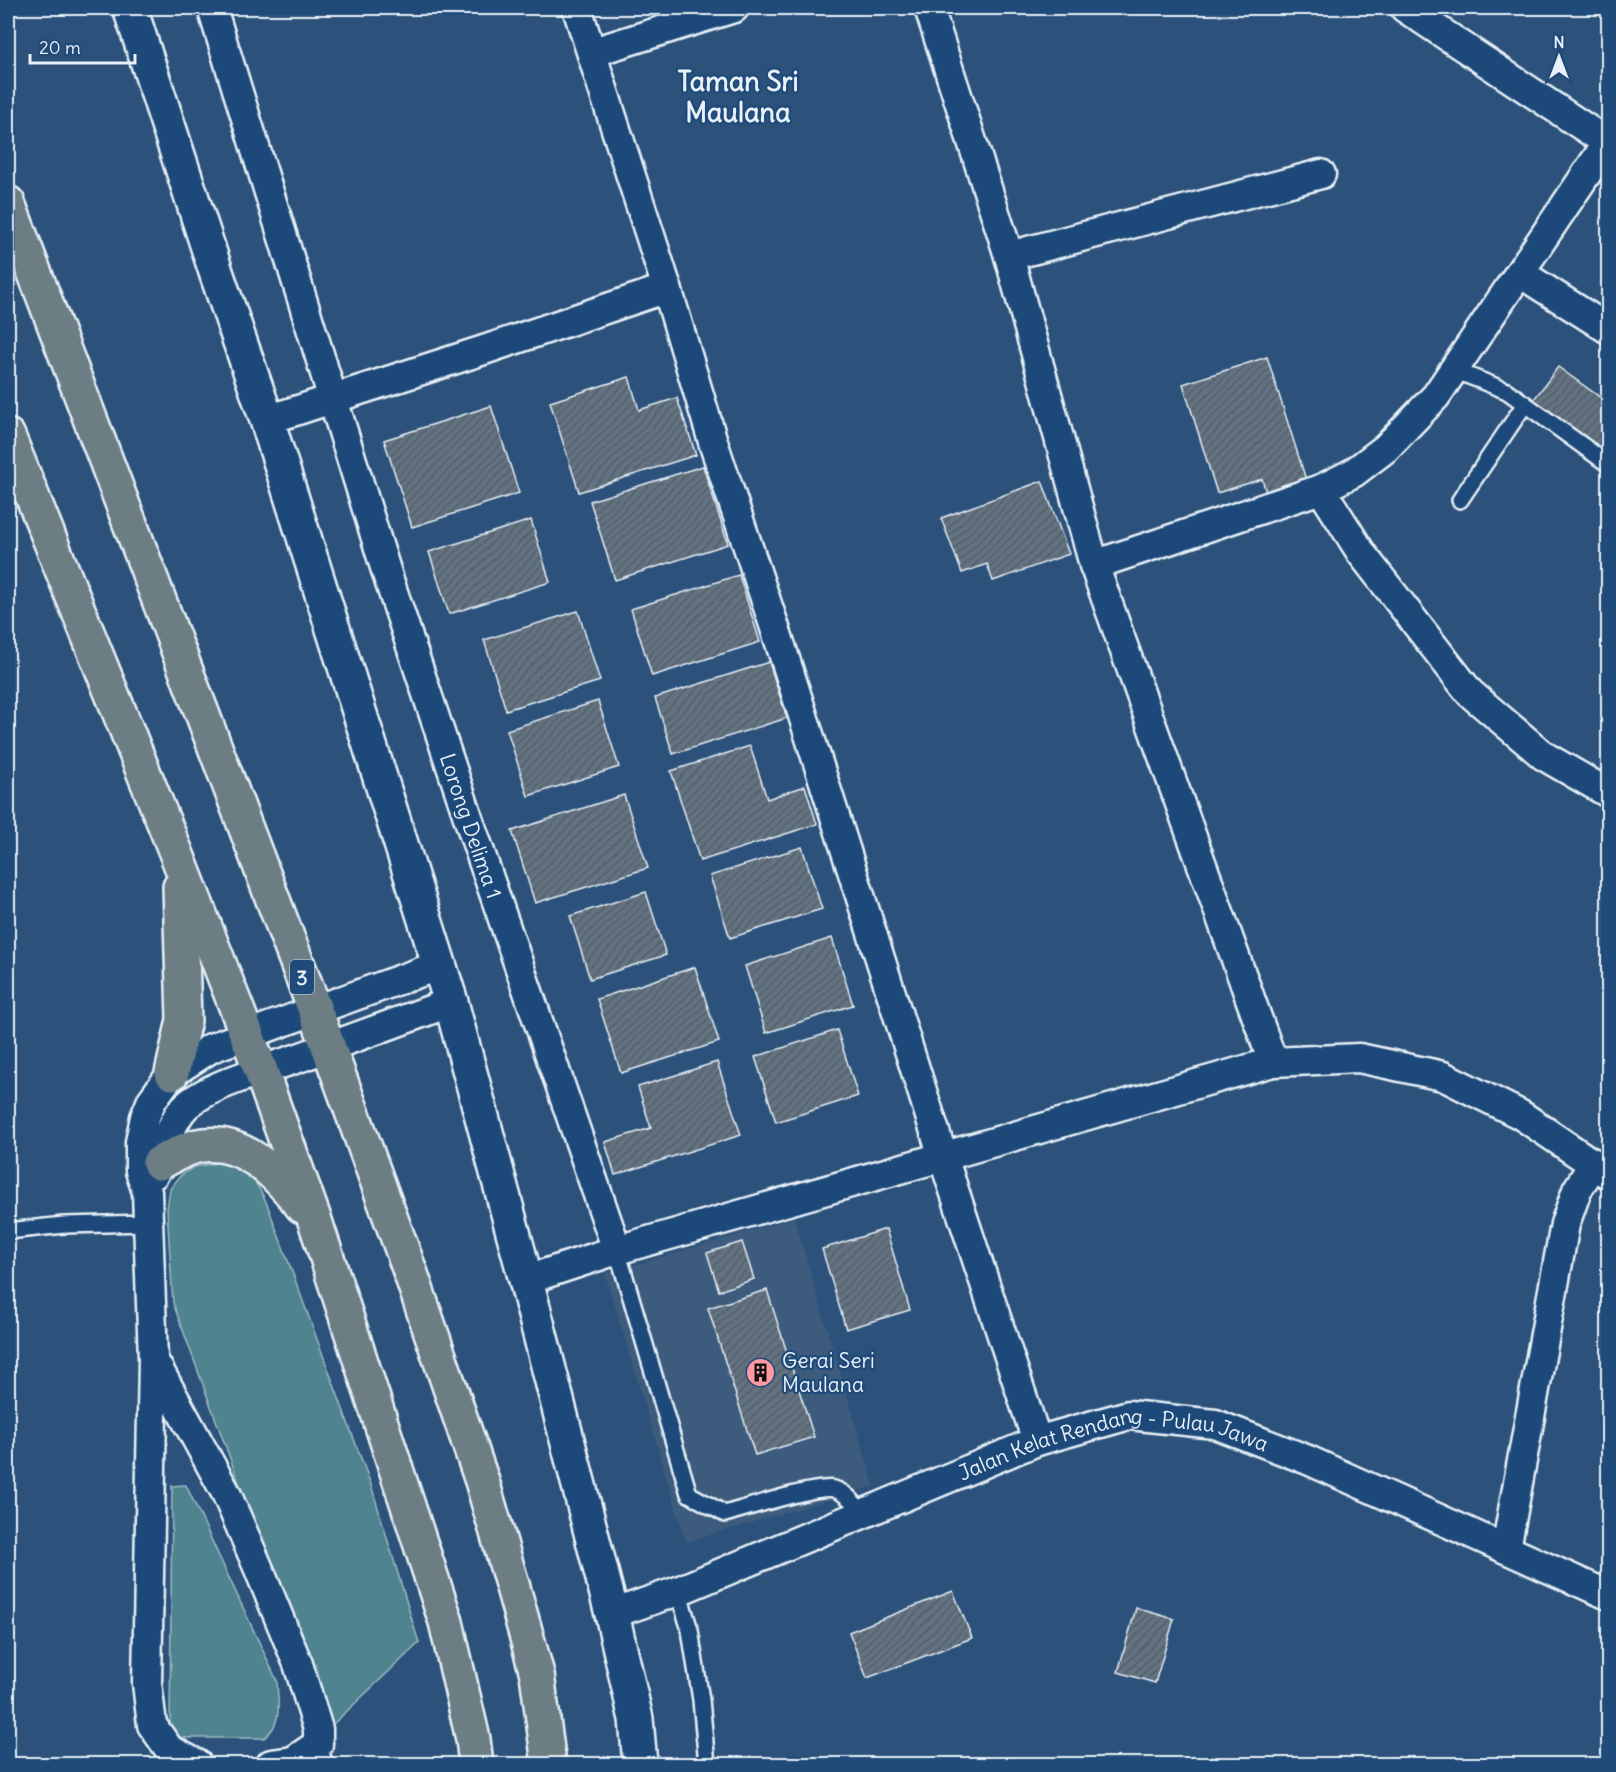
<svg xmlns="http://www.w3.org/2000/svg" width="1616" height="1772" font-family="Delius,sans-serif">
<defs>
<pattern id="building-hatch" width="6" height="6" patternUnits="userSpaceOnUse" patternTransform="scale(1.5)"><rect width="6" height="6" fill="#627281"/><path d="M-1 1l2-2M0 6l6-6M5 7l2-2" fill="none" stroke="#545d66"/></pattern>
</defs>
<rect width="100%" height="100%" fill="#2c527b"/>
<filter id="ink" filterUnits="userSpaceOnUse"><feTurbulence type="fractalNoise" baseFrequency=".0167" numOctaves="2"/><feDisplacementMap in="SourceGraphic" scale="12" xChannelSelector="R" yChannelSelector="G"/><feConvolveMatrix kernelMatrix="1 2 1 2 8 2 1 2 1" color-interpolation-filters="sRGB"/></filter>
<g filter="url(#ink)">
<g fill="#3c5c7d">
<path d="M794,1218L874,1486L686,1542L605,1274Z"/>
<path d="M815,1757V1764H725V1760Z"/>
</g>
<g fill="#50838f" stroke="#9cbac4" stroke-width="1.5">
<path d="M222,1162C250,1171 255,1178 267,1204L371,1485L419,1643L329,1728L173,1303L167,1209L170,1189L181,1175L194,1167Z"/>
<path d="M186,1485L277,1681C278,1703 283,1724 264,1738H185L174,1736L170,1726L172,1486Z"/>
</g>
<g fill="url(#building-hatch)" stroke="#e8f1f8" stroke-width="1.5">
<path d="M1267,357L1307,483L1267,495L1262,479L1217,493L1183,384Z"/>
<path d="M1558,367L1608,403V456L1532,402Z"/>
<path d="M629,377L639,410L677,398L696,455L579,492L550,402Z"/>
<path d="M491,406L519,493L412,527L384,440Z"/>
<path d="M703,466L728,544L615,580L590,501Z"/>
<path d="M1042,481L1069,554L993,581L987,564L962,573L941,518Z"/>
<path d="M531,520L550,582L449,614L429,552Z"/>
<path d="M739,575L760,642L652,676L631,609Z"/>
<path d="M578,611L600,681L506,710L484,640Z"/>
<path d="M769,662L787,718L673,754L655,698Z"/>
<path d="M598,701L619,767L528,796L507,730Z"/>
<path d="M750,746L767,799L805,786L817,824L700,861L671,771Z"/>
<path d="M624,795L648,868L535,903L512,831Z"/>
<path d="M802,847L822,909L730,938L710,876Z"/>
<path d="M646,892L666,955L590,979L570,916Z"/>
<path d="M832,938L853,1005L766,1033L745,966Z"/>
<path d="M695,967L719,1042L621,1073L597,999Z"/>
<path d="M837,1030L858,1096L776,1122L755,1057Z"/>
<path d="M717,1062L741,1135L615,1175L605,1142L651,1128L638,1087Z"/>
<path d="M886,1229L910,1310L846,1329L822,1249Z"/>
<path d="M742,1242L754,1279L719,1291L707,1253Z"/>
<path d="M767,1290L814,1437L755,1455L708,1308Z"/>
<path d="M953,1591L972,1638L867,1678L849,1632Z"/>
<path d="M1136,1608L1174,1619L1155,1683L1118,1672Z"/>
</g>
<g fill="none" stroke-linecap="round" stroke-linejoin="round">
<defs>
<g id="lane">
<path d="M1454,370L1507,391L1608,464"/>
<path d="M1460,500L1525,404"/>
<path d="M8,1231L64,1225L148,1223"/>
<path d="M617,1250L689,1494L725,1514C746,1508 817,1485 834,1489C847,1493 854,1503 862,1513"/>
<path d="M678,1591L690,1630L701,1700L707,1764"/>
<path d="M318,1744L325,1764"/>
</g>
<g id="street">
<path id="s1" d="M212,8L388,577L473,832L617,1250"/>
<path d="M577,8L667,288L714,445L779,640L943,1157L1037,1441"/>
<path d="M929,8L1009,256L1094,565L1273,1062"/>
<path d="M1405,8L1608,143"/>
<path d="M593,52L734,8"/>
<path d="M1009,256L1321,174"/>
<path d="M1520,273L1608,329"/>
<path d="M267,420L487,349L667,288"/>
<path d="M1321,489L1362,554L1470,693L1544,756L1608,793"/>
<path d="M1094,565L1321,489L1353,473L1386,448L1436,396L1608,142"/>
<path d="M154,1174C162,1155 170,1123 184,1108C206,1085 270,1068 301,1057C351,1039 401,1021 451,1002"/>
<path d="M526,1280L617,1250L1273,1062L1359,1058L1443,1076L1521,1115L1608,1174"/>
<path d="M154,1361L226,1493L258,1567L298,1664L318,1729V1744L293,1761L271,1764"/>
<path d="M1506,1549L1565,1224L1577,1190L1594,1163"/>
<path id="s2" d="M612,1614L678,1591L1037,1441L1129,1415L1215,1424L1308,1460L1608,1595"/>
<path d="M197,1764L169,1749L152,1725L147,1683L153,1359L147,1192L140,1171V1142L145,1117L152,1100L172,1073L211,1048L440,965"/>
</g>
<path id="secondary" d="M130,8L217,275L267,420L451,1002L526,1280L612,1614L636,1719L640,1764"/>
<g id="highway">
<path d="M8,203L315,1010L411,1274L482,1481L514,1591L537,1674L549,1764"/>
<path d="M8,436L177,855L261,1071L316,1224L446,1622L473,1739L476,1764"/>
<path d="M172,1073L184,1020L180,887"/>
<path d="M159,1163C171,1157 184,1149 197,1146C242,1136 278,1175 302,1206"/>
</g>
</defs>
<use href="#lane" stroke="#e8f1f8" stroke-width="20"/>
<use href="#street" stroke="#e8f1f8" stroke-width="33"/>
<use href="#secondary" stroke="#e8f1f8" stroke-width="38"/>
<use href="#highway" stroke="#e8f1f8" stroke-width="38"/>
<use href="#lane" stroke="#1f4a7a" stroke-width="15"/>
<use href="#street" stroke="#1f4a7a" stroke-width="28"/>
<use href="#secondary" stroke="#1f4a7a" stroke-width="33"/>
<use href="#highway" stroke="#6c7e84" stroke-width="33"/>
</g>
</g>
<defs>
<symbol id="building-disc" viewBox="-11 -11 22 22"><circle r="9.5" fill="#ff9aa2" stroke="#1f4a7a"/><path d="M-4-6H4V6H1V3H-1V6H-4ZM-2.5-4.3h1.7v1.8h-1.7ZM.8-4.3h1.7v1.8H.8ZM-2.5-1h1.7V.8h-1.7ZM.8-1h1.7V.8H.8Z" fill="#111"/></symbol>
</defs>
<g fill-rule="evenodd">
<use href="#building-disc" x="744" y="1356" width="33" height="33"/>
</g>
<g text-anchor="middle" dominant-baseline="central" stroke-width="4.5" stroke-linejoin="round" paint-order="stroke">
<rect fill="#1f4a7a" stroke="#acbfd2" stroke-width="1.5" x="290" y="960" width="24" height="34" rx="4.5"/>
<g font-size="20" font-weight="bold" fill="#e8f1f8">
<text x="302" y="977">3</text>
</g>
<g font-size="21" fill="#e8f1f8" stroke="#1f4a7a">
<text stroke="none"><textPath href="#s1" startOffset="858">Lorong Delima 1</textPath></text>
<text stroke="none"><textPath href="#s2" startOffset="536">Jalan Kelat Rendang - Pulau Jawa</textPath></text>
</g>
<g font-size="21" fill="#e8f1f8" stroke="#1f4a7a" text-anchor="start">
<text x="782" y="1360">Gerai Seri<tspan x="782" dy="24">Maulana</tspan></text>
</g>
<g font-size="27" font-weight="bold" fill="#e8f1f8" stroke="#1f4a7a">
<text x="738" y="81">Taman Sri<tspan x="738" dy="31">Maulana</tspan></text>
</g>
</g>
<rect width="1616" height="1772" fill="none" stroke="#1f4a7a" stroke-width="30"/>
<rect x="15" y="15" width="1586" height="1742" fill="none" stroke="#e8f1f8" stroke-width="2" filter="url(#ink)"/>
<g transform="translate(1559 57)" stroke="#1f4a7a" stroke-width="4.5" paint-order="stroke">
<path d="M0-4.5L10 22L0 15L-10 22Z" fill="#e8f1f8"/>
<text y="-9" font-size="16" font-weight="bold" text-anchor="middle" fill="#e8f1f8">N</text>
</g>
<path d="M30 54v9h105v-9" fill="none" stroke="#e8f1f8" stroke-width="3"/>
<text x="39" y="54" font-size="18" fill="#e8f1f8" stroke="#1f4a7a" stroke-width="4.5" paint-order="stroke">20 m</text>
</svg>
